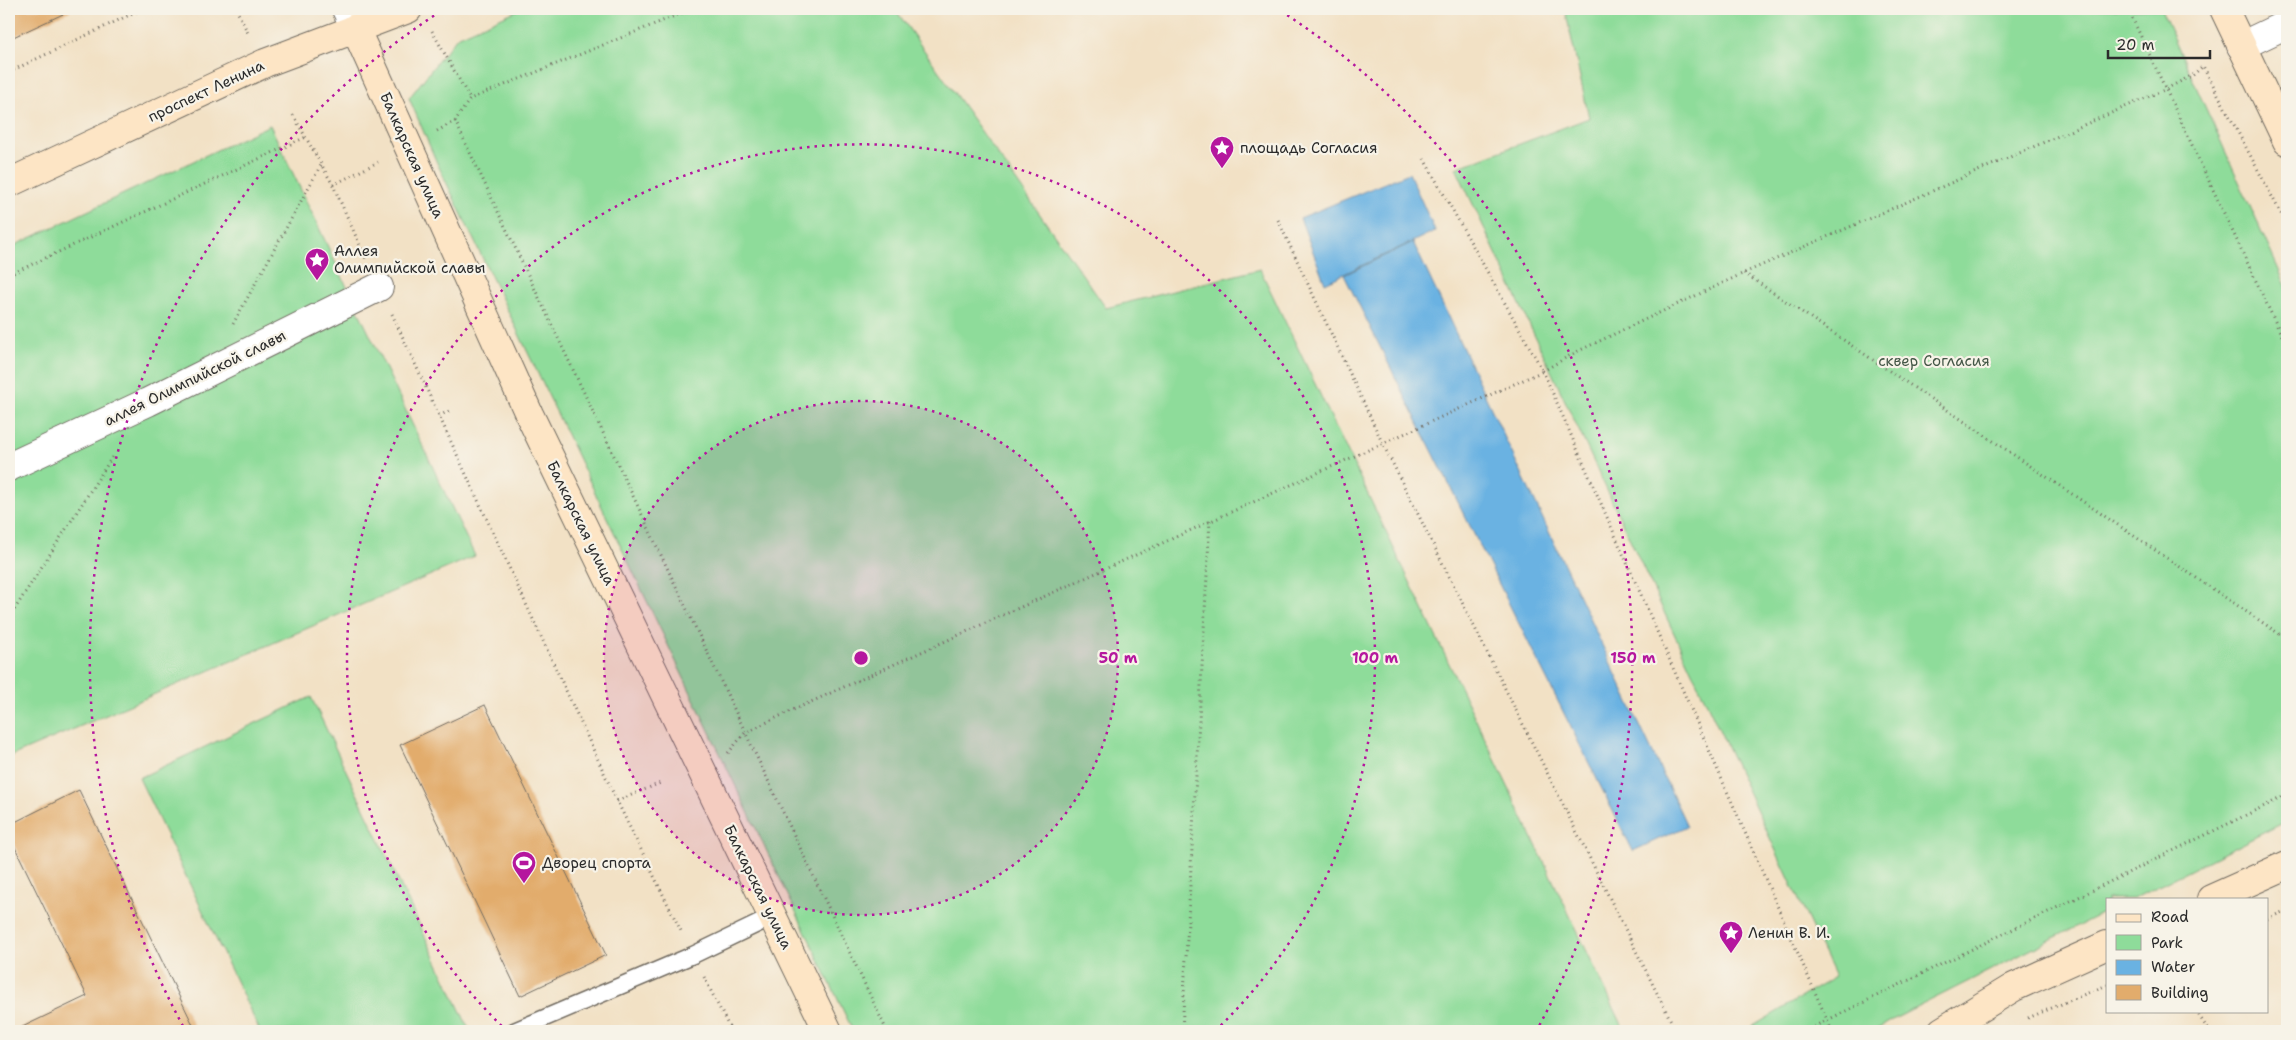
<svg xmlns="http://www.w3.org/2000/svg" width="2296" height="1040" font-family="'Shantell Sans',sans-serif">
<rect width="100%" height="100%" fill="#f7f3e8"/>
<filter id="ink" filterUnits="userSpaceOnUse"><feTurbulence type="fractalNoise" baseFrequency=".02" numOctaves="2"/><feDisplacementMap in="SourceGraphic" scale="10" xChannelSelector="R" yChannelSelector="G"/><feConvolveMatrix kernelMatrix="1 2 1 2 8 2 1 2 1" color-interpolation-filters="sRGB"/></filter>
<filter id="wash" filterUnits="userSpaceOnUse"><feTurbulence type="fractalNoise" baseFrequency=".0096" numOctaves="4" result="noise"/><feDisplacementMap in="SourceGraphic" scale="20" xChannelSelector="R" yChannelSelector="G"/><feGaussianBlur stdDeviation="1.12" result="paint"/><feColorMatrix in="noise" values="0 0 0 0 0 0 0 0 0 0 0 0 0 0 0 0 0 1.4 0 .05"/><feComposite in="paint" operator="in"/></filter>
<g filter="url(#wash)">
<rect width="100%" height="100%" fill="#f2e1c5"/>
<g fill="#8edc9a" stroke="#5c8462">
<path d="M520,9H895L1106,308L1260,269L1625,1031H853L437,163L409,98L457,37Z"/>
<path d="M1565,9H2161L2287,288V821L2133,899H2107V911L1896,1018L1874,1031H1745L1835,977L1456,168L1589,118Z"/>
<path d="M270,125L475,556L9,757V248Z"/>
<path d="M311,697L470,1031H260L139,778Z"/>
</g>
<g fill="#6ab2e2" stroke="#4a6e86">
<path d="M1409,173L1435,231L1325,283L1300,218Z"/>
<path d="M1413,242L1687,826L1633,851L1344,275Z"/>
</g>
<g id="blocks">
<g fill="#e2ac6c">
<path d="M9,9H74L9,39Z"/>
<path d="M485,705L606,955L520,996L400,745Z"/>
<path d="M79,790L196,1031H14L87,996L9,835V825Z"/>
</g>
</g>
</g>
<g filter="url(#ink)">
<use href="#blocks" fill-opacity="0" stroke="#716b61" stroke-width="1"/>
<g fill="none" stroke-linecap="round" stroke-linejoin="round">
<defs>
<path id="lane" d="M514,1031L693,955L772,917"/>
<g id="street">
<path d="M346,9L355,28"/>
<path d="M2241,46L2287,24"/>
<path d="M9,467L148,402L379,287"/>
</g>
<g id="secondary">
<path d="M2224,9L2287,141"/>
<path d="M355,28L529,414L828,1031"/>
<path d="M9,183L265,63L408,9"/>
<path d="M2211,899L2287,865"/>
<path d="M1942,1031L2014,987L2107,945"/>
</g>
</defs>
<use href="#lane" stroke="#716b61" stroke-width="19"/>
<use href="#street" stroke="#716b61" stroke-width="30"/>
<use href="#secondary" stroke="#716b61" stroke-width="30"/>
<g stroke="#716b61" stroke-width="3" stroke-dasharray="1 4" stroke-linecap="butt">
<path d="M236,9L248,33"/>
<path d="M2128,9L2287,347"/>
<path d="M432,31L470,99"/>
<path d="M9,72L142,9"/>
<path d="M293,115L333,185L366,259"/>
<path d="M455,121L887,1031"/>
<path d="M437,131L455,121L470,99L692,9"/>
<path d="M333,185L378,162"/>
<path d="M1278,220L1382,442L1676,1031"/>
<path d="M1744,273L2287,639"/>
<path d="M9,275L306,137"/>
<path d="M392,314L617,801L681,931"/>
<path d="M233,324L321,165"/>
<path d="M439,416L451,410"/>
<path d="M9,618L114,454"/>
<path d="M728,753L745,733L782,715L1543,371L1424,159"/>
<path d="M617,801L663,782"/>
<path d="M2267,919L2287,910"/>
<path d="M704,977L731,1031"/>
<path d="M2196,1011L2209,1031"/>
<path d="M2028,1018L2107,985"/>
<path d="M1182,1031L1210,520"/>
<path d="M1805,1031L2287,795"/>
<path d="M1832,1031L1543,371L1574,353L1744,273L2164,90L2193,75L2203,66L2287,225"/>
</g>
<use href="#lane" stroke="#fff" stroke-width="16"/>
<use href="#street" stroke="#fff" stroke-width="28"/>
<use href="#secondary" stroke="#fde5c5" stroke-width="28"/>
</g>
</g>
<circle cx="861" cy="658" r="257" fill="#b5179e" fill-opacity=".12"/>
<g fill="none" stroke="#b5179e" stroke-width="2.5" stroke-dasharray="2.5 5">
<circle cx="861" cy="658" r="257"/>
<path d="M507 1031A514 514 0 1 1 1215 1031"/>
<path d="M183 1026A772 772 0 0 1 441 11M1281 11A772 772 0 0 1 1539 1026"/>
</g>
<defs>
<symbol id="sight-pin" viewBox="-11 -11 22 30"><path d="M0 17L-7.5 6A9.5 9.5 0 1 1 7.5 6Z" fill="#b5179e" stroke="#f7f3e8"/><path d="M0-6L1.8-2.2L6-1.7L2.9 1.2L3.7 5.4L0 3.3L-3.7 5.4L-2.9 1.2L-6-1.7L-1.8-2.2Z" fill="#fff"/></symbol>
<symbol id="stadium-pin" viewBox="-11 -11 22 30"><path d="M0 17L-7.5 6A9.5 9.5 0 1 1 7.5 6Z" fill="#b5179e" stroke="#f7f3e8"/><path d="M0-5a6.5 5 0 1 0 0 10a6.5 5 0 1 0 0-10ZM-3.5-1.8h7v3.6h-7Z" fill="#fff"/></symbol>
</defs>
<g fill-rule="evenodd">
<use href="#sight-pin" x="1208" y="134" width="28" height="38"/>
<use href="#sight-pin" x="303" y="246" width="28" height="38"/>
<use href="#stadium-pin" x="510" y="849" width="28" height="38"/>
<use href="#sight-pin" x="1717" y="919" width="28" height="38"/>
</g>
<g text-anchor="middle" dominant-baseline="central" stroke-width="4.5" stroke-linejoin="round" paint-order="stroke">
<g font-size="15" fill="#2b2b2b" stroke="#f7f3e8">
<text transform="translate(206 91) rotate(-25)">проспект Ленина</text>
<text transform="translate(412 155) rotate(66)">Балкарская улица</text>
<text transform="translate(195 378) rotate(-26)">аллея Олимпийской славы</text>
<text transform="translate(581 523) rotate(64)">Балкарская улица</text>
<text transform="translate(758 887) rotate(64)">Балкарская улица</text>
</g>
<g font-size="15" fill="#2b2b2b" stroke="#f7f3e8" text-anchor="start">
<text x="1240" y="148">площадь Согласия</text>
<text x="334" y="251">Аллея<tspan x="334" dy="17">Олимпийской славы</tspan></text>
<text x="542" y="863">Дворец спорта</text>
<text x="1748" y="933">Ленин В. И.</text>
</g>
<g font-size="15" fill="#445747" stroke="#f7f3e8">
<text x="1934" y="361">сквер Согласия</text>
</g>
</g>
<circle cx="861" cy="658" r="8" fill="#b5179e" stroke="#f7f3e8" stroke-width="2.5"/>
<g font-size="15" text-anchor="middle" font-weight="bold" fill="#b5179e" stroke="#f7f3e8" stroke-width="4.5" stroke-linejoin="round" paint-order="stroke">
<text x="1118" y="663">50 m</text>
<text x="1375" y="663">100 m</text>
<text x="1633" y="663">150 m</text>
</g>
<rect width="2296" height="1040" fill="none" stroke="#f7f3e8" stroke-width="30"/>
<rect x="2106" y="898" width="162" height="115" fill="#f7f3e8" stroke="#a5a39c"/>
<rect x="2116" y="914" width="25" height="8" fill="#fde5c5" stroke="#a5a39c"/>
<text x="2151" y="922" font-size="15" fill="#2b2b2b">Road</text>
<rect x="2116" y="935" width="25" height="15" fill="#8edc9a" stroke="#a5a39c"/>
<text x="2151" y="948" font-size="15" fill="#2b2b2b">Park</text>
<rect x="2116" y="960" width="25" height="15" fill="#6ab2e2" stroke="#a5a39c"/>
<text x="2151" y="972" font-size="15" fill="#2b2b2b">Water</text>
<rect x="2116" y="985" width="25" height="15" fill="#e2ac6c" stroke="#a5a39c"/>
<text x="2151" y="998" font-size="15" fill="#2b2b2b">Building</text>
<path d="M2108 50v8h102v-8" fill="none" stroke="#2b2b2b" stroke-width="2.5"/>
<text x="2116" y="50" font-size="15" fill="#2b2b2b" stroke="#f7f3e8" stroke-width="4" paint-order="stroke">20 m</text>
</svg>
